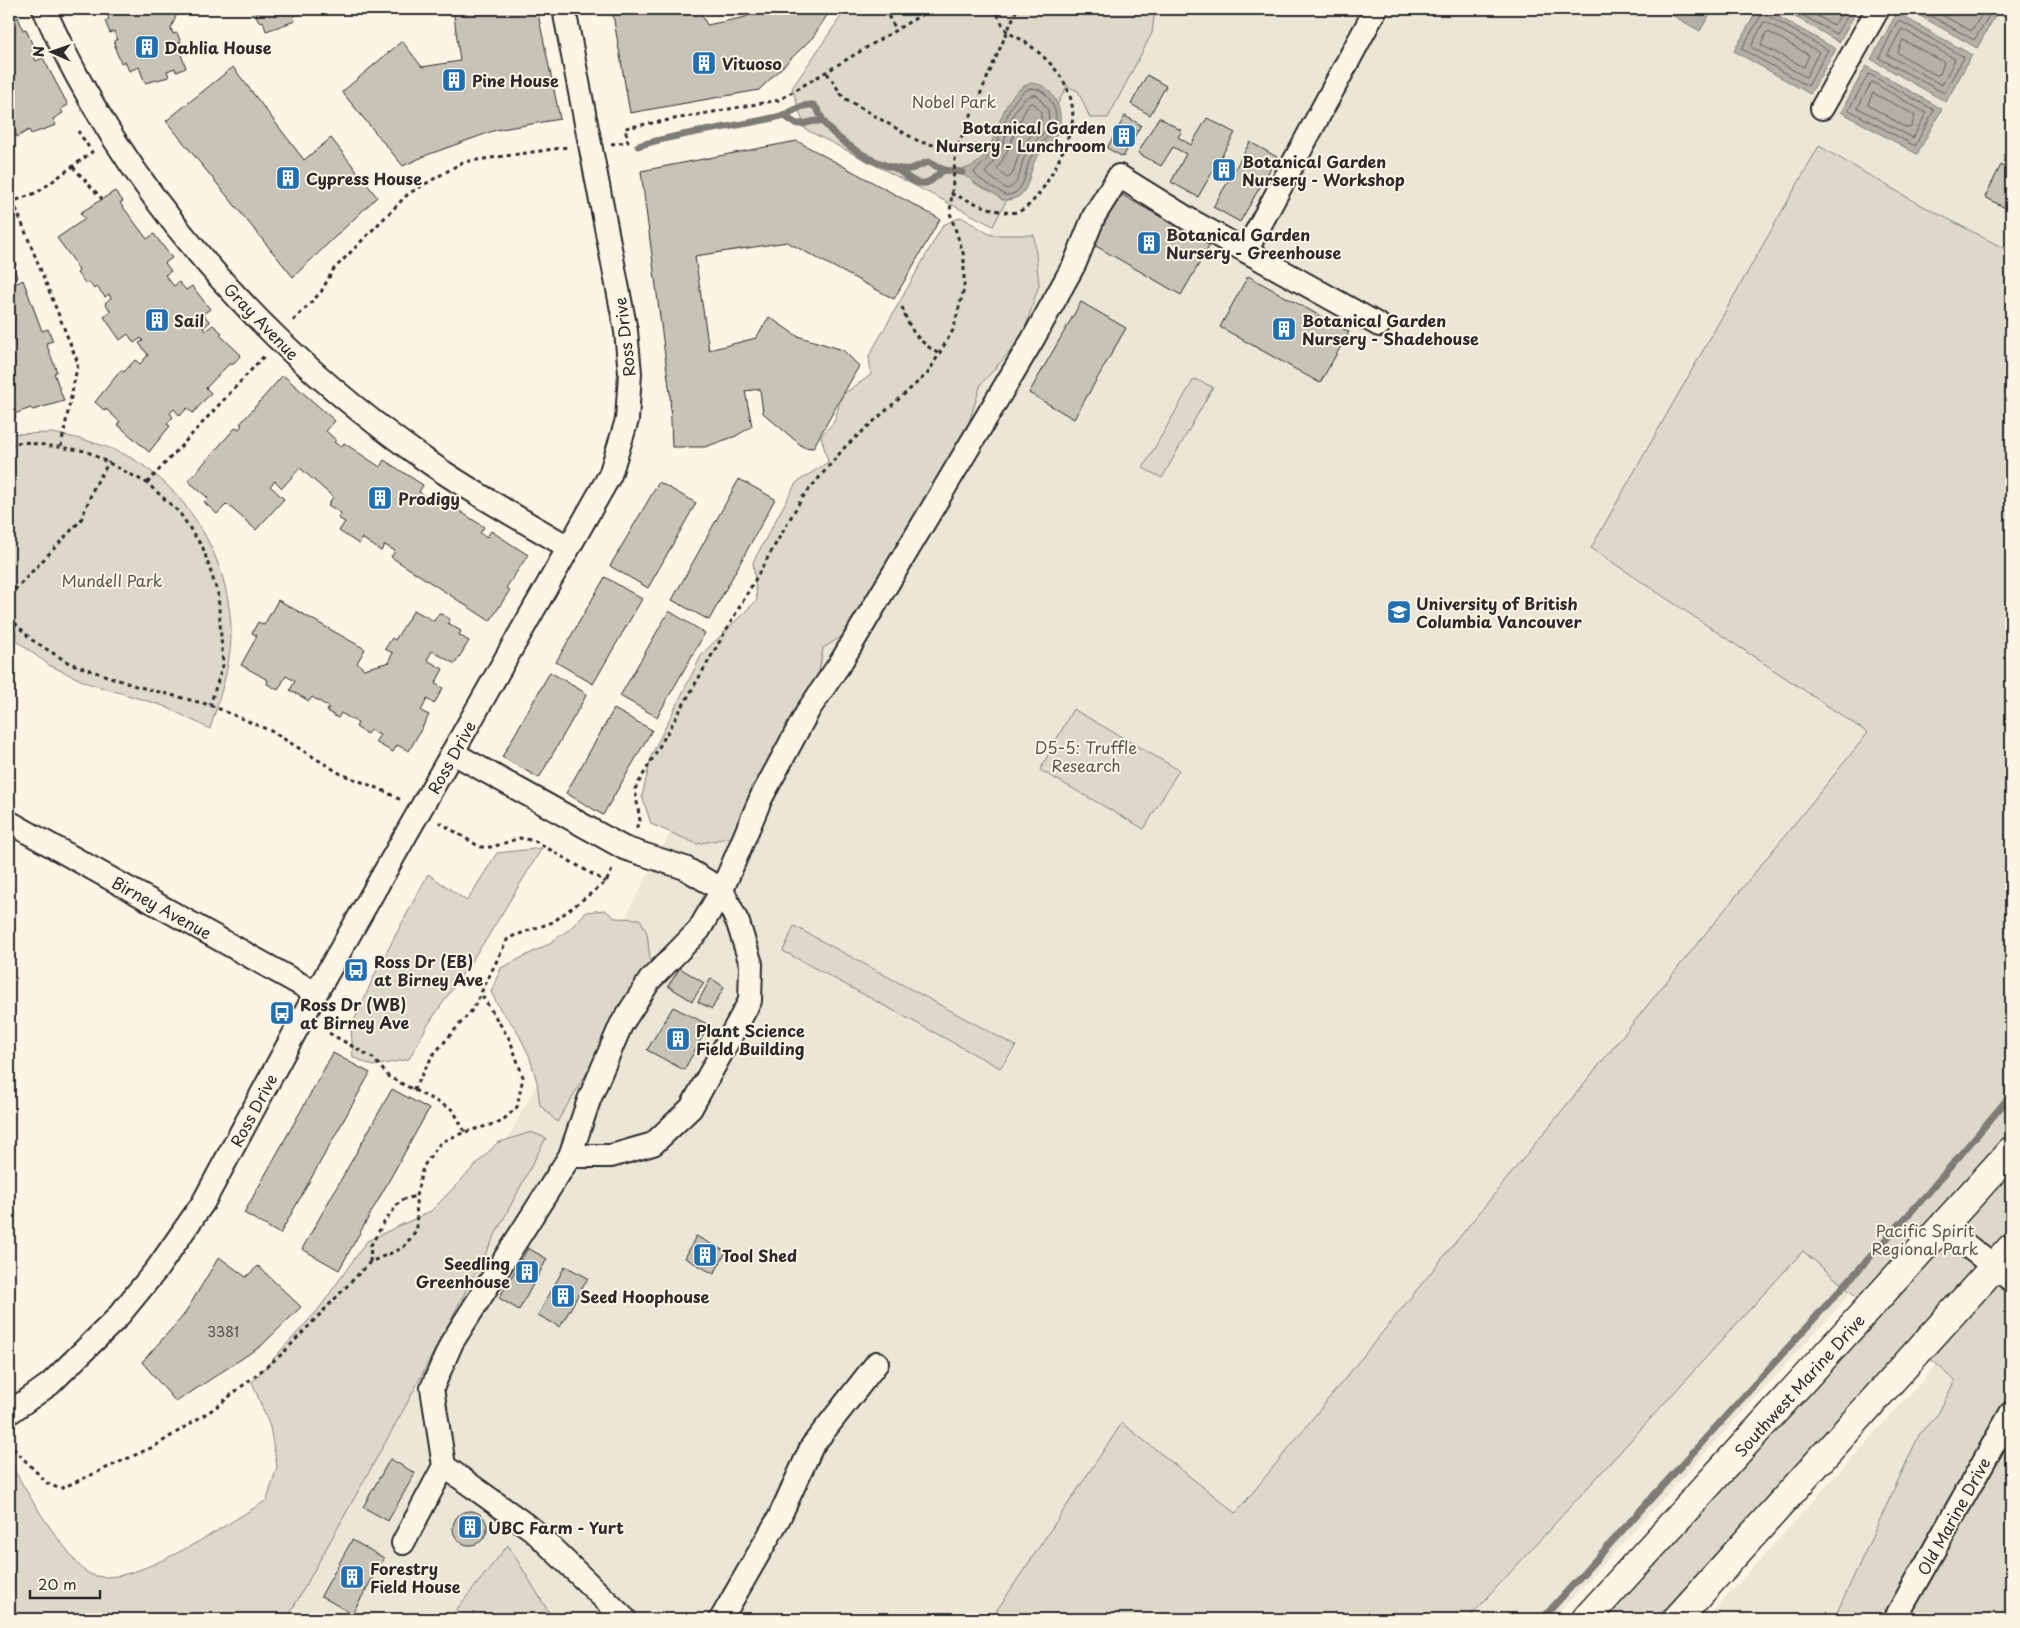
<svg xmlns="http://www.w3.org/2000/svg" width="2020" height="1628" font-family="'Playpen Sans',sans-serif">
<rect width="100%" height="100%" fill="#fcf5e5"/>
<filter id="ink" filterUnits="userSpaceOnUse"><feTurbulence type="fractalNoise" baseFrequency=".02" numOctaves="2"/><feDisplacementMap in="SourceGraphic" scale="10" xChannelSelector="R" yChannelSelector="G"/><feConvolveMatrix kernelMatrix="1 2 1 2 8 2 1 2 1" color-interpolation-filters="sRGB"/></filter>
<g filter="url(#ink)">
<g fill="#ece6d7">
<path d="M1108,9H2011V999L1803,1250L1852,1292L1553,1619H128L314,1503Z"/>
<path d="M1937,1365L1955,1380L1834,1619H1706Z"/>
</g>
<g fill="#ded8ca" stroke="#84827a">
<path d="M846,9H1155L1152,33L1108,118H1090L1078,91L1067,86L993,226L805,129L792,88Z"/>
<path d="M1819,146L1912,200L2011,252V1619H1834L1920,1433L1938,1414L1955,1380L1909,1341L1656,1619H1605L1880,1317L1803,1251L1468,1619H991L1122,1423L1236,1513L1868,733L1591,548Z"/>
<path d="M961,217L991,235H1034L1039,285L1022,338L981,384L964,438L846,634L823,648L816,690L778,761L751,786L747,813L732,837L697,844L651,824L642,796L652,754L702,654L757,600L753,562L796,483L828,462L821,436L834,422L842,395L871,375L869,356L943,225Z"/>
<path d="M1194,379L1213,387L1162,478L1143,468Z"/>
<path d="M52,433C85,439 121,448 148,469C199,507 232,572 231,637C230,669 219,699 210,729L164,706L87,683L49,665L18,642L9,602V434Z"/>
<path d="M1073,709L1179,770L1144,829L1040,770Z"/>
<path d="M542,848L487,938L427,1026L409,1059L373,1066L353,1057L351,1028L375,974L428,874L467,901L497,853Z"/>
<path d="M605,910L615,918L640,919L647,933L651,968L557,1122L540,1105L537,1082L529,1055L516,1029L500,1009L491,992L501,968L547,945L570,929L586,912Z"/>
<path d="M794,926L1016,1046L1000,1068L783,951Z"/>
<path d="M531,1132L546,1138L405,1407L287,1619H9V1461C27,1492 44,1522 67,1550C73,1558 79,1567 88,1573C125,1595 233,1520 267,1500L277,1467L270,1427L252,1382L318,1310L367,1241L431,1211L497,1143Z"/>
<path d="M508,1545L553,1619H449Z"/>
</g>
<g fill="#b4b0a5" stroke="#7d7b74">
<path d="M1661,9H1713L1700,31Z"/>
<path d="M1758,9H1765L1836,49L1810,94L1734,51Z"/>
<path d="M1782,9H1858L1839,42Z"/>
<path d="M1908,9H1999L1977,48Z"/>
<path d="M1897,13L1972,55L1946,102L1871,59Z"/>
<path d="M1866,66L1942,109L1917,154L1841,112Z"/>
<path d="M1031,83C1042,84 1047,87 1053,96C1063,112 1063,128 1051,143C1046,148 1039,153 1035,160C1027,179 1030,201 1002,200C991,189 986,191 976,184C970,180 969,177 962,175V169C1003,164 991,96 1031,83Z"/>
</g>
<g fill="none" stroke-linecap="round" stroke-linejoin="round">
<g stroke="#62605c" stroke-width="1">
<path d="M1792,9L1836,34L1852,9"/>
<path d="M1804,9L1834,25L1845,9"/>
<path d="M1918,9L1974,40L1993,9"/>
<path d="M1931,9L1971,31L1986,9"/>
<path d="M1763,13L1828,50L1808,86L1742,49Z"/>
<path d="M1900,21L1964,57L1944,93L1879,58L1897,22Z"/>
<path d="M1766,22L1819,52L1806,77L1751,47L1763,23Z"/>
<path d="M1902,29L1955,59L1942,85L1888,55Z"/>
<path d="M1769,32L1809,55L1804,67L1761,45L1766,33Z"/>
<path d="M1903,40L1944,62L1940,74L1936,75L1898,53Z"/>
<path d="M1869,74L1934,110L1915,146L1849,110Z"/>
<path d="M1872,82L1926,113L1913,138L1858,108Z"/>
<path d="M1031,88C1040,89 1045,92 1050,100C1068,130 1042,136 1031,157C1024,171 1026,196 1005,195C995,187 978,181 974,172C982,165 990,157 996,146C1005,127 1008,96 1031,88Z"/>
<path d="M1873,93L1915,115L1911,127L1907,128L1868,105Z"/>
<path d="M1032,95H1037L1048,110L1049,122C1045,136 1031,142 1025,155C1020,166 1021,185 1007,189L985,173C990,166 996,159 1000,151C1009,134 1012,101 1032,95Z"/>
<path d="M1034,103L1041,112V122L1021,148L1012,175L1007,178L997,169C1011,148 1016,125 1029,104Z"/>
</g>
<g stroke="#7d7b74" stroke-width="7">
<path d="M783,116C789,117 792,123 798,124C808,125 813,118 824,122"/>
<path d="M638,146C684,131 734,128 781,116C793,113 799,104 813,105C819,109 821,118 825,124C841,144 884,172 910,169C916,168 922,164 928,162L944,170L962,172"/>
<path d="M896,169C907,175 917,190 932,180C936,176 939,173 944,170"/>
<path d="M1542,1619L1928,1193L2011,1095"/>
</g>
</g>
<g fill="#c8c3b7" stroke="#2b2b2b">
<path d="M9,9L15,19L18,17L23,30L26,29L36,54L33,55L36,61L43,58L68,105L61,109L63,113L53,119L56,125L31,134L29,130L17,137L9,115Z"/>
<path d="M105,9H179L171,28L173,34L177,33L181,42L177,43L186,68L176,72L175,68L167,71L169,77L145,83L139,67L129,71L125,61L121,63L116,51L114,41L117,40L114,31L110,33L105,21L109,19Z"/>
<path d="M254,9H304L305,12L294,16L295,21L266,31L263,21L259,22Z"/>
<path d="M453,9H537L560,119L496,130L427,155L403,166L342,92L402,41L422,67L460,61Z"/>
<path d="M612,9H699L707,25L746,17L753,9H831L813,37L759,90L630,113Z"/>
<path d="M233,67L304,160L331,138L377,197L293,277L166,121Z"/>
<path d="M1147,75L1166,86L1150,115L1131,104Z"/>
<path d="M1125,116L1141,125L1123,157L1107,148Z"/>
<path d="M1159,117L1182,131L1178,137L1191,145L1207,118L1235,133L1219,160L1235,169L1250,142L1277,157L1240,222L1213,207L1229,180L1213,171L1198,197L1171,182L1186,154L1173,147L1161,166L1138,153Z"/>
<path d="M797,141L940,219L894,299L787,242L695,256L709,350L756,338L769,317L797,336L843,350L859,366L813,448L803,447L763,413L760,389L745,391L752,426L736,436L705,447H672L670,394L641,171Z"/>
<path d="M2001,165L2011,170V211L1985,197Z"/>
<path d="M115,191L123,201L120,203L147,239L154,234L172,258L165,263L171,271L165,275L174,286L179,282L186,290L192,286L210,309L203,314L210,322L203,328L205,331L213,325L222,333L220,335L241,355L232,365L230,363L206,388L211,393L193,413L187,408L180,416L174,409L170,413L173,417L167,424L170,426L149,452L117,424L120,422L106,409L105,411L95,402L121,370L124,372L135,360L140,364L148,355L139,343L143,341L141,338L134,343L128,334L120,340L104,317L111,312L105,303L111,298L109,294L105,297L97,287L94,289L89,282L86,284L77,273L79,271L74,261L57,238L85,219L80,213Z"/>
<path d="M1117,192L1210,245L1181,295L1089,242Z"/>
<path d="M9,246L16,265L13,267L17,277L13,279L15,284L23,280L42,331L48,329L53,341L46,343L57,372L54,373L64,401L33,410L31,408L14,414L16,417L9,419Z"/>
<path d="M1248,276L1349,332L1320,383L1220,327Z"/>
<path d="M1081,302L1126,328L1074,419L1029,393Z"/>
<path d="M283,375L335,421L326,431L336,440L334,442L341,447L344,443L380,467L384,460L423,485L419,492L429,499L432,493L484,527L480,533L487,537L491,531L528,555L506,588L510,590L490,621L391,557L395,551L385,545L381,551L362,538L359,544L339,531L345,522L338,518L341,513L328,505L333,497L300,468L282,488L275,481L270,486L284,499L256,530L227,504L217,514L204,502L208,498L188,481L236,427L239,429L242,425L240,424Z"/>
<path d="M739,479L775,499L709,620L672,600Z"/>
<path d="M659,482L696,503L648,588L610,566Z"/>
<path d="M605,577L642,599L593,684L556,662Z"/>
<path d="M278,600L365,649L357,663L364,669L390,662L389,660L393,653L385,649L392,638L395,640L414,610L434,621L439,613L450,619L448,623L461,631L459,635L469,641L455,664L432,651L427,660L443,669L435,684L443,688L434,704L427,699L421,711L429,715L409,751L397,745L393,752L375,742L380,735L370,730L367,734L356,727L358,723L341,713L338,718L327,711L329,707L312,697L309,701L290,690L295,681L286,676L278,690L267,684L268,680L241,665L257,636L252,633L258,622L264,625Z"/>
<path d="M669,611L705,633L657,717L620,696Z"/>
<path d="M550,672L587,694L539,778L502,757Z"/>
<path d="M614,709L652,730L603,815L566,793Z"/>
<path d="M680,968L704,983L692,1001L668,986Z"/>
<path d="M711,978L724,987L712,1009L698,1002Z"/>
<path d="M673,1007L709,1025L684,1070L647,1050Z"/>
<path d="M333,1053L370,1073L280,1234L244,1213Z"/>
<path d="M392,1089L429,1109L339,1270L302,1249Z"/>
<path d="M696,1236L726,1252L714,1274L685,1258Z"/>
<path d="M528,1248L547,1259L519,1310L499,1298Z"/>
<path d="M219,1257L246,1277L258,1266L301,1307L261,1346L176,1402L142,1362L183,1316Z"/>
<path d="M565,1266L588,1278L560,1327L538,1315Z"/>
<path d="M390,1459L415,1473L388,1521L363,1507Z"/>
<circle cx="470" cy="1528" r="17"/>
<path d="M352,1540L384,1558L352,1614L321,1596Z"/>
</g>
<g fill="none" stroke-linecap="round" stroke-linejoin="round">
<defs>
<g id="minor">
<path d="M44,9C125,191 264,348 427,461C472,493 521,519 568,547"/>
<path d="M1822,108L1878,9"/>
<path d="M1246,251L1376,9"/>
<path d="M453,753L624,848L685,868L722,890L738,923L751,964L750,1001L691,1108L653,1144L611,1156H570"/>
<path d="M9,822L316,993"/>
<path d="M1943,1227L2011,1280"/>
<path d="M9,1413L50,1384L116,1319L157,1269L203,1203L316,993L610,475L627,420L630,373L626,331L564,9"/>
<path d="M444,1466L533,1530L625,1619"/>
<path d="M403,1543L444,1466L432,1388L452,1342L570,1156L589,1100L621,1025L650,980L699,930L722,890L761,798L809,709L841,662L1033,339L1075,263L1094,216L1119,176L1190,220L1379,325"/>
<path d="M721,1619L779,1518L812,1446L877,1363"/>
<path d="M1895,1619L2011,1413"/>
</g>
<g id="major">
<path d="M1586,1619L2011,1151"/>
<path d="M1677,1619L2011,1248"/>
</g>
</defs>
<use href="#minor" stroke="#2b2b2b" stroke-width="26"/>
<use href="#major" stroke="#2b2b2b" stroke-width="31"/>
<g stroke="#2b2b2b" stroke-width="3" stroke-dasharray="4 4" stroke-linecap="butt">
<path d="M884,9L896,29"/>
<path d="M827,73L844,98L920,142L956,150"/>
<path d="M611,144L628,142L625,128L779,100L931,9"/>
<path d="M73,167L103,200"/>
<path d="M951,194C968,199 1000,216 1017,212C1040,206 1066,149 1071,127C1075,114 1072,98 1066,86C1058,69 1040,52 1025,42C1020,38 1013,36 1008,32C1002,27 999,16 995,9"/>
<path d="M13,201L78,363L61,446"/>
<path d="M9,203L38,192L92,152L78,131"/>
<path d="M902,307C910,331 917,340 939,354"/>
<path d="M293,321L321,292L333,270L408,194L463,162L568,147"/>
<path d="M9,444L23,442L86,451L147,483L179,512L203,548L218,594L223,665L210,705"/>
<path d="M147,483L264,356"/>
<path d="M9,596L81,520L94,487L109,462"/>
<path d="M9,617L32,640L69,663L136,686L210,705L271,731L341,774L380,789L401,800"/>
<path d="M439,822L480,847H492L520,838L535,841L606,882"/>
<path d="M636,828L640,821L635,789L802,498L845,447L928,373L953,330L964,289V256L950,213L956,150L1017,9"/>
<path d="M329,1033L373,1058L389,1077L453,1110L465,1132"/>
<path d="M413,1090L433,1055L473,1009L508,938L553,922L606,882L613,868"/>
<path d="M370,1262L371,1245L383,1224L401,1200L416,1196"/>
<path d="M13,1448L47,1483L60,1489L155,1446L215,1408L282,1354L370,1262L403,1248L417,1229L416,1196L423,1167L441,1142L465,1132L501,1122L517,1107L523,1077L510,1040L481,994"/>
</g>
<use href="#minor" stroke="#fcf5e5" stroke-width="22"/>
<use href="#major" stroke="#fcf5e5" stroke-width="28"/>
</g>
</g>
<defs>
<symbol id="building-square" viewBox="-11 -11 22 22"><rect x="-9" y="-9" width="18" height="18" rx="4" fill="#1f6fb2" stroke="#fcf5e5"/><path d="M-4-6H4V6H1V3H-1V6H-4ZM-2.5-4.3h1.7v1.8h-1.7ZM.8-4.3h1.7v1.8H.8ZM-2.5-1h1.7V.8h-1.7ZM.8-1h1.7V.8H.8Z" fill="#fff"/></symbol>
<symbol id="university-square" viewBox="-11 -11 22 22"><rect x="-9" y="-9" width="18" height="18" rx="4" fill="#1f6fb2" stroke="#fcf5e5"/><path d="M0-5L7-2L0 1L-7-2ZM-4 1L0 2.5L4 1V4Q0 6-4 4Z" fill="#fff"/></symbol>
<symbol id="bus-square" viewBox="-11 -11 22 22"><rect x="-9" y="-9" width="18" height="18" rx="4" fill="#1f6fb2" stroke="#fcf5e5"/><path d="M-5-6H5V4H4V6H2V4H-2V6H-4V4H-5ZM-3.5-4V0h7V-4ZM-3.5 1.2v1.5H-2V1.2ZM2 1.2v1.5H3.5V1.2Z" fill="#fff"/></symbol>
</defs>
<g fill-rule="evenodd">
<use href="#building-square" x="133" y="33" width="28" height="28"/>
<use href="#building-square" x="690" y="49" width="28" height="28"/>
<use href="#building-square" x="440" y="66" width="28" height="28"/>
<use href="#building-square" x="1110" y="122" width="28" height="28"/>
<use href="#building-square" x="1210" y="156" width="28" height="28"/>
<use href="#building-square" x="274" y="164" width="28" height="28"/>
<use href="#building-square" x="1135" y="229" width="28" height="28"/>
<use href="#building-square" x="143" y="306" width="28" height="28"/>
<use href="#building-square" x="1270" y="315" width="28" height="28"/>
<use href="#building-square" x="366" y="484" width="28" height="28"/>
<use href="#university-square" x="1385" y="598" width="28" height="28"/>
<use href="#bus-square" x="342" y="956" width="28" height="28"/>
<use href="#bus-square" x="268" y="999" width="28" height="28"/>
<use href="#building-square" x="664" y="1025" width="28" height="28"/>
<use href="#building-square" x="691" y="1241" width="28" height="28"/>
<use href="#building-square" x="513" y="1258" width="28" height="28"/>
<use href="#building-square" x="549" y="1282" width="28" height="28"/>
<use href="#building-square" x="456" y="1513" width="28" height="28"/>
<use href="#building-square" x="338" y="1563" width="28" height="28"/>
</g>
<g text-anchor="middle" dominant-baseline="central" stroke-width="4" stroke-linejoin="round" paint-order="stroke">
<g font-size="14" fill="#52514e">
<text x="223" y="1331">3381</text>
</g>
<g font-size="16" font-weight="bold" fill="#2b2b2b" stroke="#fcf5e5" text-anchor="start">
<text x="164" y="47">Dahlia House</text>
<text x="722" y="63">Vituoso</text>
<text x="472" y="80">Pine House</text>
<text x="1106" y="127" text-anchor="end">Botanical Garden<tspan x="1106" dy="18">Nursery - Lunchroom</tspan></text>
<text x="1242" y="161">Botanical Garden<tspan x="1242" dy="18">Nursery - Workshop</tspan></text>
<text x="306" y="178">Cypress House</text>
<text x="1166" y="234">Botanical Garden<tspan x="1166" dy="18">Nursery - Greenhouse</tspan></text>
<text x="174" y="320">Sail</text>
<text x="1302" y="320">Botanical Garden<tspan x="1302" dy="18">Nursery - Shadehouse</tspan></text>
<text x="398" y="498">Prodigy</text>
<text x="1416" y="603">University of British<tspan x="1416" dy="18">Columbia Vancouver</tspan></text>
<text x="374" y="961">Ross Dr (EB)<tspan x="374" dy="18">at Birney Ave</tspan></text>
<text x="300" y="1004">Ross Dr (WB)<tspan x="300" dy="18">at Birney Ave</tspan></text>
<text x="696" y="1030">Plant Science<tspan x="696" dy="18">Field Building</tspan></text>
<text x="722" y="1255">Tool Shed</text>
<text x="510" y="1263" text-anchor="end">Seedling<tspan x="510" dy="18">Greenhouse</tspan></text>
<text x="580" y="1296">Seed Hoophouse</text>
<text x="488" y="1527">UBC Farm - Yurt</text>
<text x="370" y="1568">Forestry<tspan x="370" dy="18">Field House</tspan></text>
</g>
<g font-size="16" fill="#585653" stroke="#fcf5e5">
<text x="954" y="101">Nobel Park</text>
<text x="112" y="580">Mundell Park</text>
<text x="1086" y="747">D5-5: Truffle<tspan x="1086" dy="18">Research</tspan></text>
<text x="1925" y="1230">Pacific Spirit<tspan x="1925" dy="18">Regional Park</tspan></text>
</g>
<g font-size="16" fill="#2b2b2b" stroke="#fcf5e5">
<text transform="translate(262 321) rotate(46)">Gray Avenue</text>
<text transform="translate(624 337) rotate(-97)">Ross Drive</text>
<text transform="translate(451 757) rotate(-61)">Ross Drive</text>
<text transform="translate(162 907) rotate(29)">Birney Avenue</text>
<text transform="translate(253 1110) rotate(-62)">Ross Drive</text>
<text transform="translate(1799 1385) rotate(-48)">Southwest Marine Drive</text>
<text transform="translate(1953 1516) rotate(-61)">Old Marine Drive</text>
</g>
</g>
<rect width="2020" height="1628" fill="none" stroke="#fcf5e5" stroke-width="30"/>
<rect x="15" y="15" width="1990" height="1598" fill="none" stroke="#2b2b2b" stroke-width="2" filter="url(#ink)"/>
<g transform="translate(52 52) rotate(272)" stroke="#fcf5e5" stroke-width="4" paint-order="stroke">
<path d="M0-4L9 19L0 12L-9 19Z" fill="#2b2b2b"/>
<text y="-8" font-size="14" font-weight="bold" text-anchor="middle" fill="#2b2b2b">N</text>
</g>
<path d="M30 1590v8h70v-8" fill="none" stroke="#2b2b2b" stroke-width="2.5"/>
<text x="38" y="1590" font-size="15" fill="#2b2b2b" stroke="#fcf5e5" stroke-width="4" paint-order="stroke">20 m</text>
</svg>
